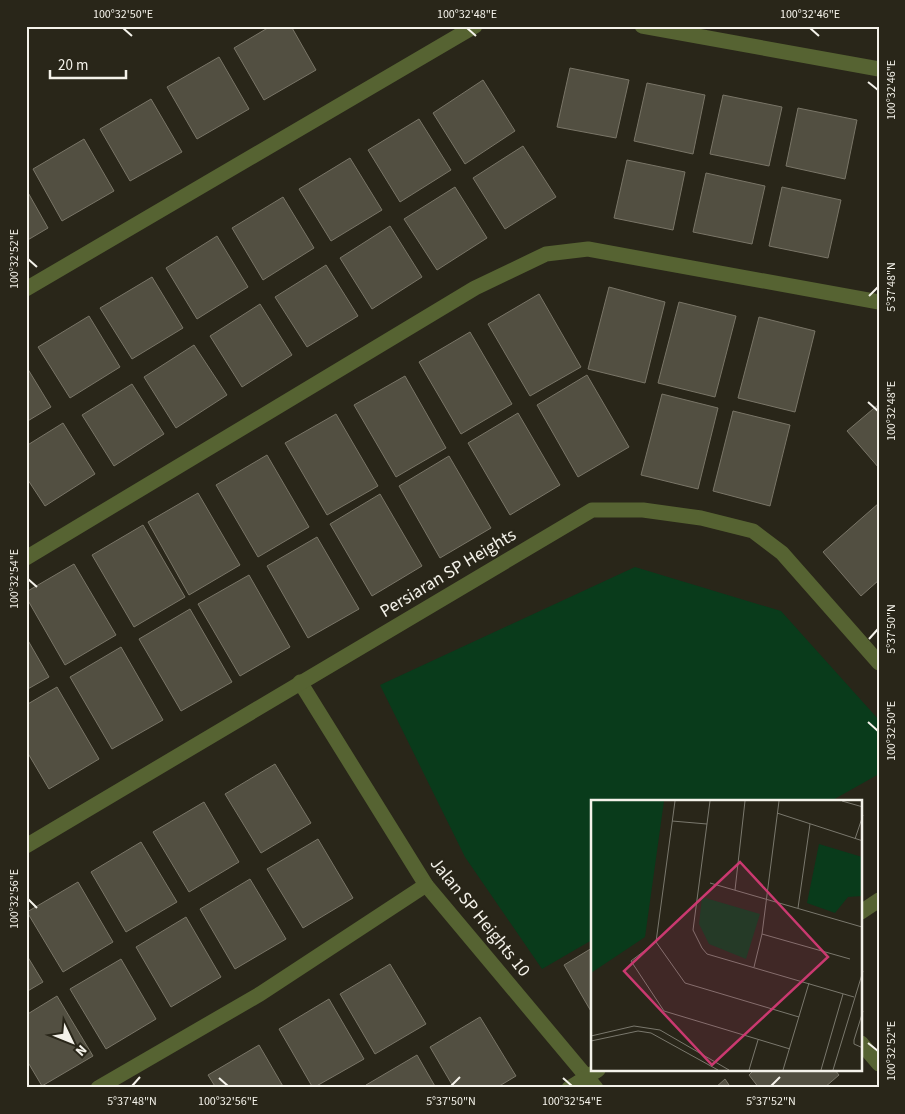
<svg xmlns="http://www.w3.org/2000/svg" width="905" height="1114" font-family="'Source Sans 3',sans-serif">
<rect width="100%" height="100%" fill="#292619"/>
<path fill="#093b1b" d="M635,567L781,611L879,720V774L831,801L592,802V940L542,969L465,857L380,685Z"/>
<g fill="#524f41" stroke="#797567">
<path d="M271,26H291L316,70L264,100L234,48Z"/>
<path d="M219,57L249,109L197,139L167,87Z"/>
<path d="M570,68L629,80L616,138L557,127Z"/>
<path d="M483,80L515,131L465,164L433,113Z"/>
<path d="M647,83L705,95L693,154L634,141Z"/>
<path d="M723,95L782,107L769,166L710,154Z"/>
<path d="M151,99L182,152L130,181L100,129Z"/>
<path d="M798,108L857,120L845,179L786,166Z"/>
<path d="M419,119L451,170L400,202L368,150Z"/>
<path d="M84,139L114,191L62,221L33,169Z"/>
<path d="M523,146L556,197L505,229L473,178Z"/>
<path d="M350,158L382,210L331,241L299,189Z"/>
<path d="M627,160L685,172L673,230L614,218Z"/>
<path d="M706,173L765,186L752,244L693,232Z"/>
<path d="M455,187L487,238L437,270L404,219Z"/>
<path d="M782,187L841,200L828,258L769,246Z"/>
<path d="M26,189L48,228L26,241Z"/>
<path d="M283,197L314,248L263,280L232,228Z"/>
<path d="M390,226L422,277L372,309L340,258Z"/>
<path d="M217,236L248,287L197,319L166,268Z"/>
<path d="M326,265L358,316L307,347L275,297Z"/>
<path d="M152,277L183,328L132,359L100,308Z"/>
<path d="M609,287L665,302L645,383L588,369Z"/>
<path d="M539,294L581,367L530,396L488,324Z"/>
<path d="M679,302L736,316L715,397L658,383Z"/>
<path d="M260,304L292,355L242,387L210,336Z"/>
<path d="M89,316L120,367L70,398L38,347Z"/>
<path d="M759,317L815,331L795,412L738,398Z"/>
<path d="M470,332L512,404L461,434L419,362Z"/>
<path d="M194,345L227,395L176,428L144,377Z"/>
<path d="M26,366L51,407L26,422Z"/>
<path d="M587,375L629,447L578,477L537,405Z"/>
<path d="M405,376L446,448L396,477L354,405Z"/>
<path d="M132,384L164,434L114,466L82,415Z"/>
<path d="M662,394L718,408L698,489L641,475Z"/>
<path d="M879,404V468L847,431Z"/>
<path d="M733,411L790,425L770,506L713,491Z"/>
<path d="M518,413L560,485L510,515L468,443Z"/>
<path d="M336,414L378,486L327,515L285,443Z"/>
<path d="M63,423L95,474L45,506L26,477V446Z"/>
<path d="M267,455L309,527L258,557L216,485Z"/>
<path d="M449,456L491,528L440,558L399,486Z"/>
<path d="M198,493L240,565L189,595L148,522Z"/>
<path d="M380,494L422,566L372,596L330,524Z"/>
<path d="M879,503V580L861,596L823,552Z"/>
<path d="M143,525L185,597L134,627L92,555Z"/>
<path d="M317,537L359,609L308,638L267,566Z"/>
<path d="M74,564L116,635L65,665L26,597V592Z"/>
<path d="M249,575L290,647L240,676L198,604Z"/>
<path d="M190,609L232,682L181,711L139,639Z"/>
<path d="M26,637L49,677L26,690Z"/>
<path d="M121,647L163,720L112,749L70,677Z"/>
<path d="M57,687L99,759L49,789L26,750V705Z"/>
<path d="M275,764L311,823L261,853L225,794Z"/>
<path d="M204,802L239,862L189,892L153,832Z"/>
<path d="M318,839L353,898L303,928L267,869Z"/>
<path d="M141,842L177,902L126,932L91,872Z"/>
<path d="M250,879L286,939L235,969L200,909Z"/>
<path d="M78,882L113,942L63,972L27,912Z"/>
<path d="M186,917L221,977L171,1007L136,947Z"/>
<path d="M592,948V1013L564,965Z"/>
<path d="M26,954L43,982L26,992Z"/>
<path d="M121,959L156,1019L106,1049L70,989Z"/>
<path d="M390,964L426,1024L375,1054L340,994Z"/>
<path d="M57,996L93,1056L42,1086L26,1059V1015Z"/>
<path d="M329,999L364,1059L313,1088L279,1029Z"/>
<path d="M480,1017L516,1076L496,1088H454L430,1047Z"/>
<path d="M259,1045L284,1088H216L208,1075Z"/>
<path d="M417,1055L436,1088H368L366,1085Z"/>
<path d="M754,1070H835L839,1075L824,1088H759L749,1075Z"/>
<path d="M725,1079L731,1088H715Z"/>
</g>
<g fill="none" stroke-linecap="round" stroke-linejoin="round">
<g stroke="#566332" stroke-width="15">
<path d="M642,26L879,69"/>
<path d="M26,289L475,26"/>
<path d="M26,558L475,288L546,254L588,249L879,302"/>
<path d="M300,682L426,885L596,1088"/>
<path d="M26,846L592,510H643L701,518L753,531L782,553L879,663"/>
<path d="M861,912L879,900"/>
<path d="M861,1043L879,1064"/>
<path d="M98,1088L260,994L426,885"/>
<path d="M569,1088L598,1070"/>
</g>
</g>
<path fill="none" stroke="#f4f2ea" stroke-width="2" d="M123,28L132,36M467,28L476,36M810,28L819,36M868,82L878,90M28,259L37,267M869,296L878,287M868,402L878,411M28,579L37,587M869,639L878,629M868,722L878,731M28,899L37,908M868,1043L878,1051M219,1078L228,1086M563,1078L572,1086M132,1086L140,1077M451,1086L460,1077M771,1086L780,1077"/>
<g text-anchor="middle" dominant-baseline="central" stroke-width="4.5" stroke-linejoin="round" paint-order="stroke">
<g font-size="18" fill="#f4f2ea" stroke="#292619">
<text transform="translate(448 573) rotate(-31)">Persiaran SP Heights</text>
<text transform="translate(480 917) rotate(51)">Jalan SP Heights 10</text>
</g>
</g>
<g transform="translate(591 800)">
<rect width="271" height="271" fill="#292619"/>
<path d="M0,1H73L54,137L0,173ZM228,44L271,57V96L257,97L244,113L216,103ZM111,97L169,114L155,159L118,144L108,124Z" fill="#093b1b"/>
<path fill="none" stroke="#7a786d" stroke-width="1" d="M84,1L65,142L94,183L208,217M119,1L102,130L111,148L116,154L263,197M251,1L272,7M186,13L272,41M81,21L116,24M264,39L272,15M119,83L271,127M144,90L154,1M207,108L219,24M171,134L259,159M65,142L40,161L73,211L199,249M163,167L171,134L188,1M272,211L263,240V244L272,248M0,236L43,226L69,230L138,270M0,241L47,231L60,233L127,270M158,270L167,240M192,270L218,183M230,270L252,194M242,270L272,171"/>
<path fill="#ca3970" fill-opacity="0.15" stroke="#ca3970" stroke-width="2.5" d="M149,62L237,157L121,265L33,171Z"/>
<rect width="271" height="271" fill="none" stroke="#f4f2ea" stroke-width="2.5"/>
</g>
<rect width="905" height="1114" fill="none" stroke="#292619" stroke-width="55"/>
<g transform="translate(72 1042) rotate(133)" stroke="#292619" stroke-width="4" paint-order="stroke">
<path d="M0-4L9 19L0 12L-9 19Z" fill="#f4f2ea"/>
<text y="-8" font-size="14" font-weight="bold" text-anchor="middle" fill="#f4f2ea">N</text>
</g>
<path d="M50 70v8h76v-8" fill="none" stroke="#f4f2ea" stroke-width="2.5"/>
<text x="58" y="70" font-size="15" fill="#f4f2ea" stroke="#292619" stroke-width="4" paint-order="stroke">20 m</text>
<rect x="28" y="28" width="850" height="1058" fill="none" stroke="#f4f2ea" stroke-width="2"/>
<g font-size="12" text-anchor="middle" fill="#f4f2ea">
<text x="123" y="18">100°32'50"E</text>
<text x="467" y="18">100°32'48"E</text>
<text x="810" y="18">100°32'46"E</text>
<text transform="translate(891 90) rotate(-90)" y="4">100°32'46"E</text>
<text transform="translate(14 259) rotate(-90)" y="4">100°32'52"E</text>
<text transform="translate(891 287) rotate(-90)" y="4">5°37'48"N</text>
<text transform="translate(891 411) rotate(-90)" y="4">100°32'48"E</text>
<text transform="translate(14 579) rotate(-90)" y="4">100°32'54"E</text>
<text transform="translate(891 629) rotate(-90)" y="4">5°37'50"N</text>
<text transform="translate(891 731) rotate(-90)" y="4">100°32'50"E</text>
<text transform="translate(14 899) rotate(-90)" y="4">100°32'56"E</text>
<text transform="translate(891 1051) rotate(-90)" y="4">100°32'52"E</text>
<text x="132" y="1105">5°37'48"N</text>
<text x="228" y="1105">100°32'56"E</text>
<text x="451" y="1105">5°37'50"N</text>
<text x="572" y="1105">100°32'54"E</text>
<text x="771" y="1105">5°37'52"N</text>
</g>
</svg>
